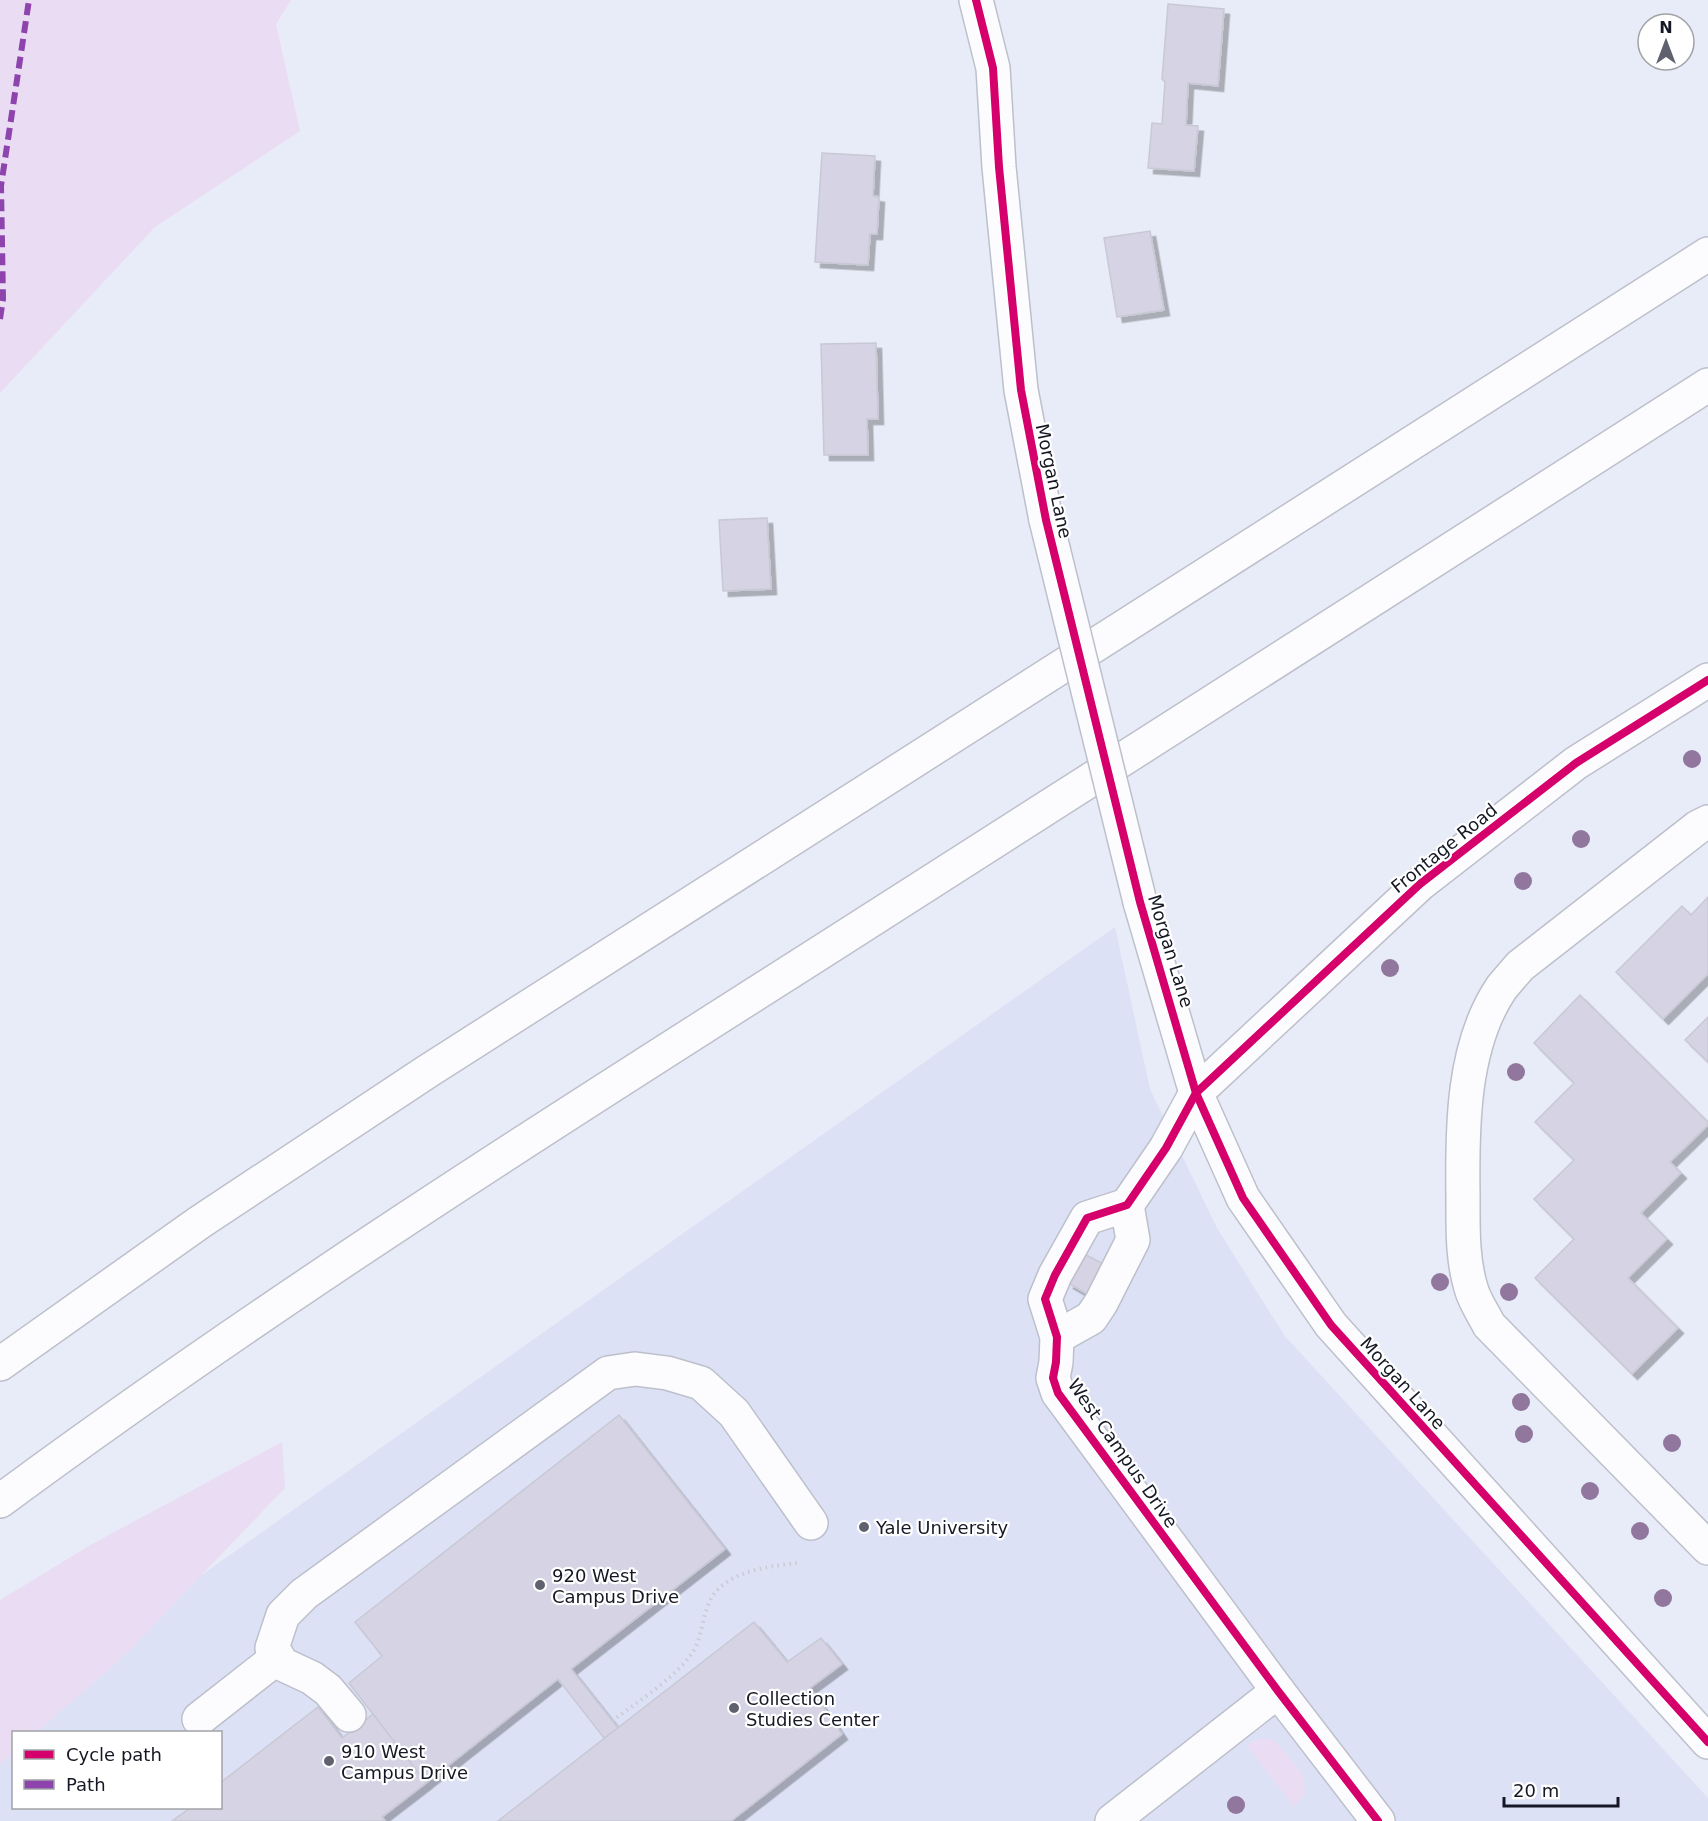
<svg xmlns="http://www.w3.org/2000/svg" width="1708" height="1821" font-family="'DejaVu Sans',sans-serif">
<defs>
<filter id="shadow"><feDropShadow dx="5.5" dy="5.5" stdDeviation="0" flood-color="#0004"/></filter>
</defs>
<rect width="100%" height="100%" fill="#e8ecf8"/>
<path fill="#dce1f5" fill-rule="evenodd" d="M1115,927L1150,1089L1217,1228L1284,1335L1708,1798V1821H0V1718ZM14,1732H220V1808H14Z"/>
<g fill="#eaddf3">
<path d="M0,0H291L276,24L300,131L155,227L0,393Z"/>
<path d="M282,1442L285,1488L124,1656L37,1732H14L13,1753L0,1765V1600L92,1544Z"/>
<path d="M1257,1739H1270L1279,1745L1304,1776L1305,1794L1294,1807L1247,1746Z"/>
</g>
<g fill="#d5d3e4" stroke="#c9c9d5" stroke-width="1.5" filter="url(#shadow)">
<path d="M1168,4L1224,9L1218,86L1188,83L1186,125L1198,126L1194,171L1148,168L1152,123L1162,124L1165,82L1162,79Z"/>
<path d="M822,153L875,156L873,196L879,197L877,234H870L868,265L815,262Z"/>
<path d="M1150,231L1164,310L1117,317L1104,238Z"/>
<path d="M876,343L878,419H867L868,455H824L821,344Z"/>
<path d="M767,518L771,589L723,591L719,520Z"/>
<path d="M1708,897V974L1663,1019L1616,972L1682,906L1691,915Z"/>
<path d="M1580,995L1708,1122V1125L1670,1162L1681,1173L1641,1213L1667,1239L1628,1278L1678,1328L1632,1374L1535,1278L1574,1239L1534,1199L1574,1160L1535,1122L1574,1083L1534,1043Z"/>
<path d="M1708,1017V1062L1685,1040Z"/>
<path d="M1084,1254L1102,1263L1087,1294L1068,1283Z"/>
<path d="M619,1415L725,1549L571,1669L618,1728L604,1738L558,1679L426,1783L349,1683L382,1656L355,1622Z"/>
<path d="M754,1622L787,1662L821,1638L842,1664L810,1688L842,1734L731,1821H498Z"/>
<path d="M318,1707L342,1738L373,1714L426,1783L382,1817L385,1821H172L190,1808H220V1783Z"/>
</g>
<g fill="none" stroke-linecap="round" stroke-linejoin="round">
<defs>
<g id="minor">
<path d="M976,0L993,68L999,167L1021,390L1046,520"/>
<path d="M1708,822L1698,827L1520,966C1514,973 1508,980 1502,987C1462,1045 1462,1129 1463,1196C1463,1226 1462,1259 1471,1288C1474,1300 1483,1313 1489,1325L1708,1548"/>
<path d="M1140,902L1196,1093L1243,1198L1331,1325L1708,1742"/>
<path d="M1057,1337L1091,1318L1101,1303L1133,1240L1127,1205"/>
<path d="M349,1715L328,1690L312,1678L282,1664L272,1648L283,1615L304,1594L608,1373L635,1369L667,1373L701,1383L734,1413L811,1523"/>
<path d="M199,1719L278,1657"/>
<path d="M1112,1821L1278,1691"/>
<path d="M1378,1821L1278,1691L1058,1393L1053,1378L1056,1362L1057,1337L1045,1299L1055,1275L1087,1218L1127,1205L1166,1148L1196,1093L1420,884L1576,763L1708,680"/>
</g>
<g id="highway">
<path d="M0,1364L200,1222L428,1071L1708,254"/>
<path d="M0,1501C264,1306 541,1130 818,954C1114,764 1411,575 1708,385"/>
</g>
</defs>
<use href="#minor" stroke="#bdc0cb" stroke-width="36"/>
<use href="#highway" stroke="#bdc0cb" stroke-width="36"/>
<path stroke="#cacbd1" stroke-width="4" stroke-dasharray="1.5 4.5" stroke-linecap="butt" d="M612,1721C636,1703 672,1680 690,1656C701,1642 701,1625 707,1608C718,1572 765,1567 797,1563"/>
<use href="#minor" stroke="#fcfcfe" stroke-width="33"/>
<use href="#highway" stroke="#fcfcfe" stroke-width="33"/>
<defs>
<path id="minor-bridge" d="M1046,520L1140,902"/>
</defs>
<use href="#minor-bridge" stroke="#bdc0cb" stroke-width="36" stroke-linecap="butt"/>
<use href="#minor-bridge" stroke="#fcfcfe" stroke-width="33"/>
<path stroke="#8e44ad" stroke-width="6" stroke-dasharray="12 6" stroke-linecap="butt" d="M0,319L3,299L1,186L29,0"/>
<defs>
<g id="cycleway">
<path d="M976,0L993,68L999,167L1021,390L1046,520L1140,902L1196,1093L1243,1198L1331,1325L1708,1742"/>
<path d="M1378,1821L1278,1691L1058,1393L1053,1378L1056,1362L1057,1337L1045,1299L1055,1275L1087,1218L1127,1205L1166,1148L1196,1093L1420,884L1576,763L1708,680"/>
</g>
</defs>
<use href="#cycleway" stroke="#fff" stroke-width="11"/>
<use href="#cycleway" stroke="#d6006c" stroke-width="8"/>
</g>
<g fill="#91779d">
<circle cx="1692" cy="759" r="9"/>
<circle cx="1581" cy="839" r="9"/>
<circle cx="1523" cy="881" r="9"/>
<circle cx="1390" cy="968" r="9"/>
<circle cx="1516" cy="1072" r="9"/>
<circle cx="1440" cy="1282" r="9"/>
<circle cx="1509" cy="1292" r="9"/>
<circle cx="1521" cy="1402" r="9"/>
<circle cx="1524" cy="1434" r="9"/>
<circle cx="1672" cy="1443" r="9"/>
<circle cx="1590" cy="1491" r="9"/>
<circle cx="1640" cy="1531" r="9"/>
<circle cx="1663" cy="1598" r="9"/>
<circle cx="1236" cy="1805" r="9"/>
</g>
<g fill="#5f626e" stroke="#fff" stroke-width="2">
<circle cx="864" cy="1527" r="6"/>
<circle cx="540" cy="1585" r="6"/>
<circle cx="734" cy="1708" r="6"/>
<circle cx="329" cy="1761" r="6"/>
</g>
<g text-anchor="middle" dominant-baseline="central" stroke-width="4.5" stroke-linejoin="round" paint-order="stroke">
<g font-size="18" fill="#151824" stroke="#fff">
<text transform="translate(1054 481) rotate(78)">Morgan Lane</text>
<text transform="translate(1444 848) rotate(-39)">Frontage Road</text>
<text transform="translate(1171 951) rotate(73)">Morgan Lane</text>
<text transform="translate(1403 1383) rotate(48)">Morgan Lane</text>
<text transform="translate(1123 1453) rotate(55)">West Campus Drive</text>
</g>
<g font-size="18" fill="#151824" stroke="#fff" text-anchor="start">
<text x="876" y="1527">Yale University</text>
<text x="552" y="1575">920 West<tspan x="552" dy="21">Campus Drive</tspan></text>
<text x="746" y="1698">Collection<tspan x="746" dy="21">Studies Center</tspan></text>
<text x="341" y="1751">910 West<tspan x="341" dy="21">Campus Drive</tspan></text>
</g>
</g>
<rect x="12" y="1731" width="210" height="78" fill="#ffffff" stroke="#a1a3a7" stroke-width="1.5"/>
<rect x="24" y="1750" width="30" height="9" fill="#d6006c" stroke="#a1a3a7" stroke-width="1.5"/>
<text x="66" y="1761" font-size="18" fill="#151824">Cycle path</text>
<rect x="24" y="1780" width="30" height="9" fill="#8e44ad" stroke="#a1a3a7" stroke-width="1.5"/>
<text x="66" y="1791" font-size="18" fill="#151824">Path</text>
<g transform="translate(1666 42)"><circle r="28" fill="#ffffff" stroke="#a1a3a7" stroke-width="1.5"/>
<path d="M0-4.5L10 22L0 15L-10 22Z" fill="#5f626e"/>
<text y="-9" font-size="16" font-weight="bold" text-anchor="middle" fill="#151824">N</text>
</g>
<path d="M1504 1797v9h114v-9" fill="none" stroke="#151824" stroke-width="3"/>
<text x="1513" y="1797" font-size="18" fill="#151824" stroke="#ffffff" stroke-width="4.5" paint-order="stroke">20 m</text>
</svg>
